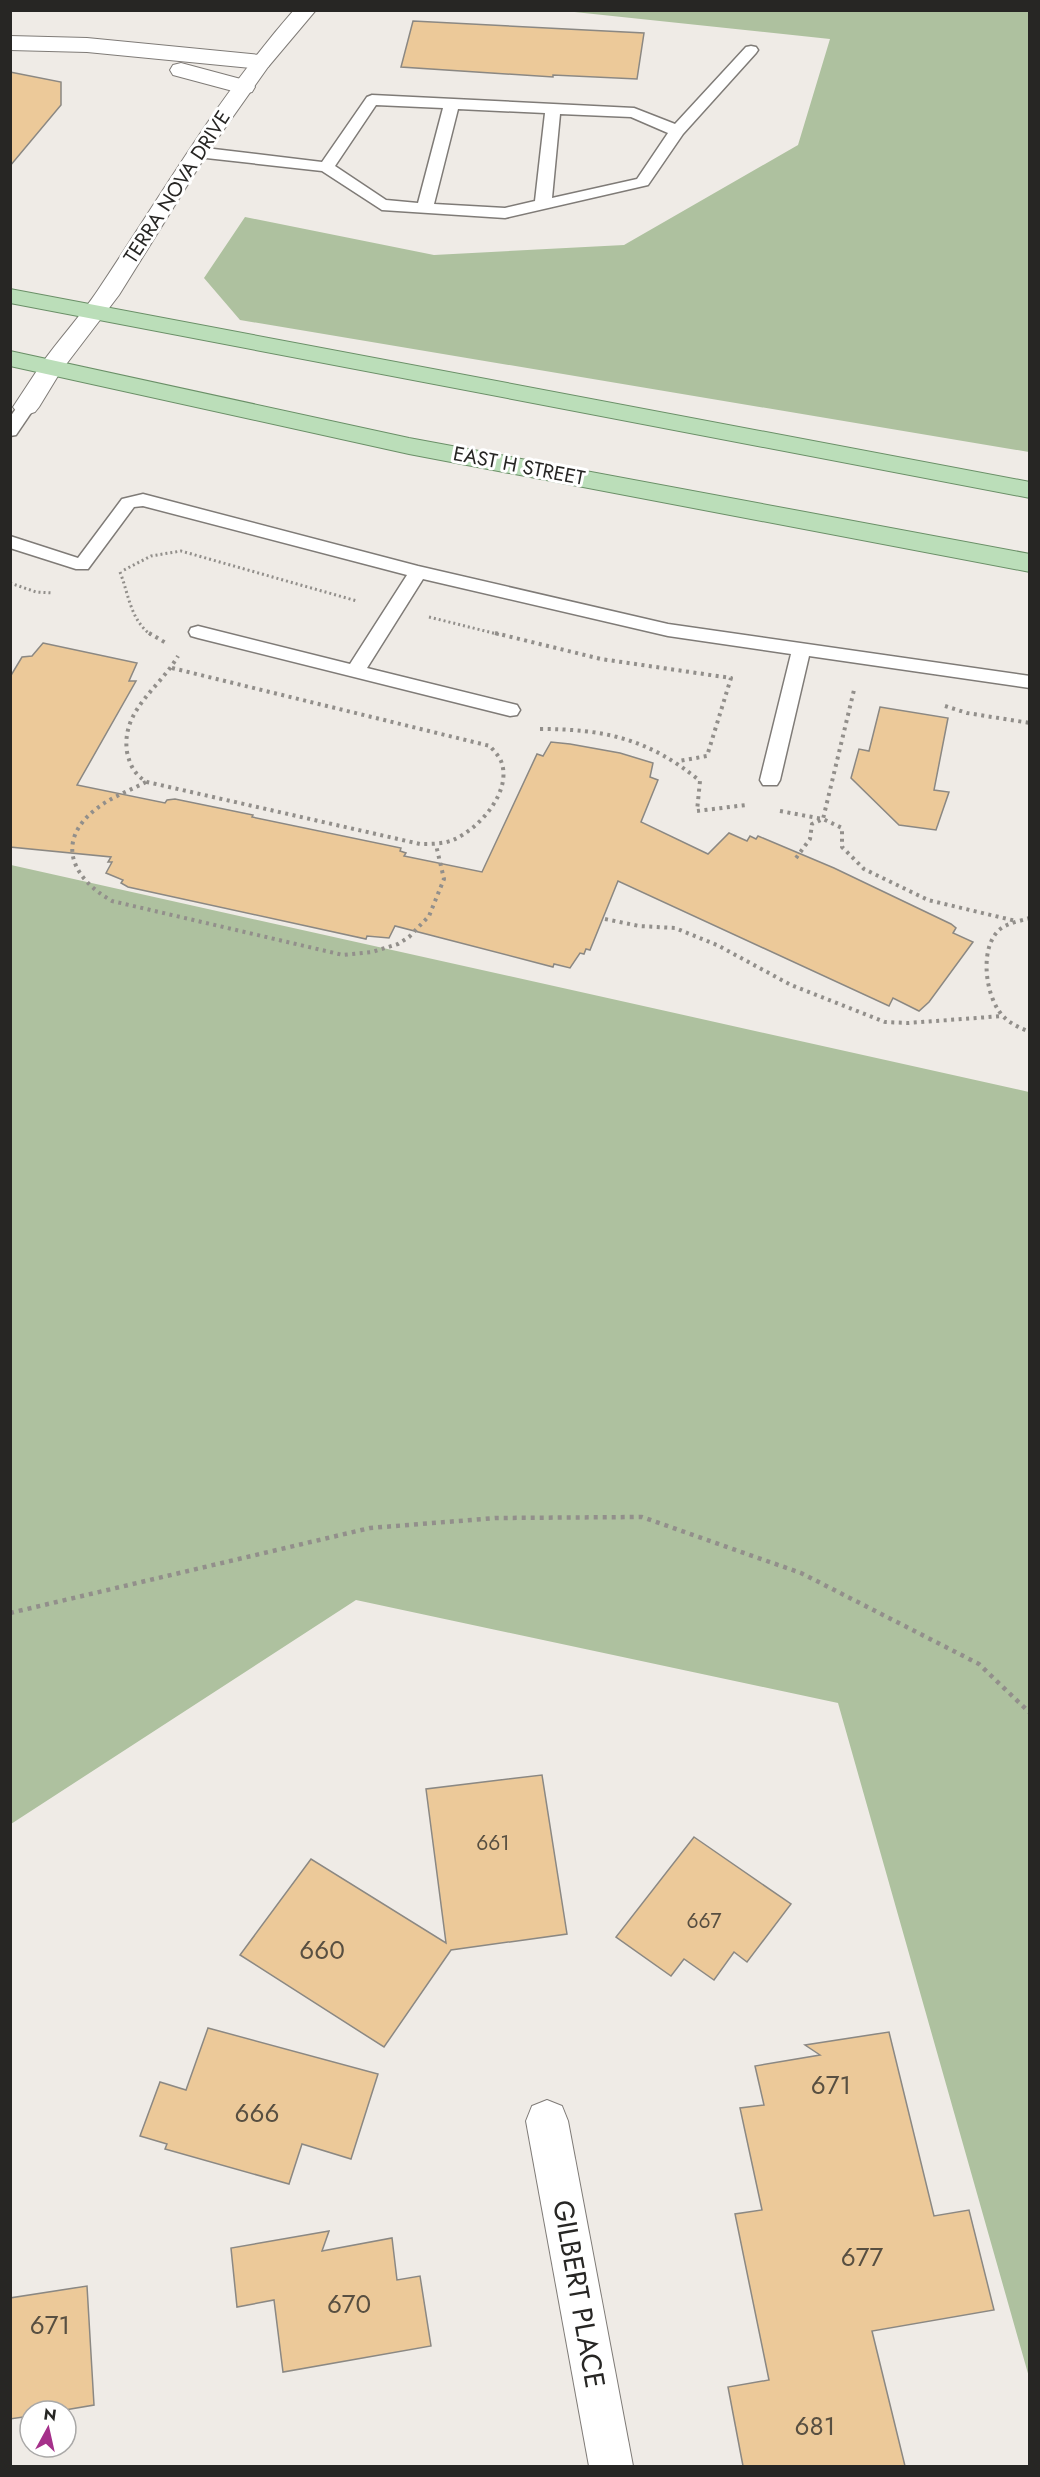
<svg xmlns="http://www.w3.org/2000/svg" width="1040" height="2477" font-family="Jost,sans-serif">
<rect width="100%" height="100%" fill="#efebe6"/>
<g fill="#aec19f">
<path d="M565,11H1029V452L240,320L204,278L245,217L434,255L624,245L798,145L830,39Z"/>
<path d="M11,865L1029,1092V2377L838,1703L356,1600L11,1824Z"/>
</g>
<g fill="#ecc999" stroke="#8b8883" stroke-width="1.5">
<path d="M413,21L644,33L637,79L553,75V77L401,67Z"/>
<path d="M10,72L61,82V105L10,166Z"/>
<path d="M43,643L137,663L129,681H136L77,785L165,803L167,800L175,799L253,815L252,817L401,848L400,851L406,853L404,856L482,872L537,754L543,756L551,742L570,744L620,753L653,763L650,777L658,780L641,822L708,854L729,833L747,841L750,836L756,839L758,836L834,868L951,924L956,928L953,933L973,942L929,1002L919,1011L893,998L889,1006L618,881L590,950L586,949L584,954L580,953L570,968L554,964L553,967L395,926L389,938L367,936L366,939L128,887L121,883L123,880L106,873L112,862H108L111,857L10,847V677L22,657L32,656Z"/>
<path d="M880,707L948,718L934,790L949,792L936,830L899,825L851,778L859,749L869,751Z"/>
<path d="M542,1775L567,1934L451,1950L384,2047L240,1955L311,1859L446,1943L426,1789Z"/>
<path d="M694,1837L791,1904L747,1962L734,1952L714,1980L684,1959L671,1976L616,1937Z"/>
<path d="M208,2028L378,2074L351,2159L302,2144L289,2184L165,2149L167,2144L140,2136L160,2082L186,2090Z"/>
<path d="M889,2032L934,2216L969,2210L994,2310L872,2331L905,2466H743L728,2387L769,2380L735,2214L762,2210L740,2108L764,2105L755,2066L820,2055L805,2045Z"/>
<path d="M329,2231L322,2251L392,2238L397,2280L420,2276L431,2346L283,2372L274,2300L237,2307L231,2248Z"/>
<path d="M87,2286L94,2405L59,2411H30V2416L10,2419V2298Z"/>
</g>
<g fill="none" stroke-linecap="round" stroke-linejoin="round">
<defs>
<g id="lane">
<path d="M751,46L756,47L758,50L756,53L683,134L648,185L505,218L382,210L322,171L197,157L189,152L197,147L322,162L367,97L372,95L634,108L675,124L746,47ZM376,105L443,108L418,203L386,200L335,166ZM458,109L545,113L535,201L505,208L434,204ZM560,114L631,117L668,133L637,179L552,198Z"/>
<path d="M26,402L35,407L16,435L10,436V417L20,403Z"/>
<path d="M143,494L418,566L668,624L1030,676V688L809,656L780,780L777,785H763L760,780L791,654L668,636L423,579L367,668L517,705L520,710L517,715L510,716L198,638L191,636L189,632L191,628L198,626L350,664L407,575L143,506L134,507L88,569H76L10,548V536L78,558L122,499Z"/>
</g>
<g id="street">
<path d="M10,36L87,38L260,55L268,57L271,62L268,67L260,69L87,52L10,50Z"/>
<path d="M181,63L252,82L255,87L252,92L244,94L173,75L170,70L173,65Z"/>
<path d="M52,359L61,361L64,366L39,407L35,412L26,415L17,412L13,407L40,366L43,361Z"/>
<path d="M547,2100L562,2106L568,2121L633,2466H589L526,2121L532,2106Z"/>
</g>
<path id="secondary" d="M294,10H316L268,67L208,152L119,295L61,371L52,373L43,371L40,366C58,340 80,317 98,290C163,193 216,99 294,10Z"/>
<g id="primary">
<path d="M10,289L1030,482V498L10,303Z"/>
<path d="M10,351L409,438L1030,554V572L409,454L10,366Z"/>
</g>
</defs>
<use href="#lane" stroke="#7f7b77" stroke-width="3"/>
<use href="#street" stroke="#7f7b77" stroke-width="2"/>
<use href="#secondary" stroke="#7f7b77" stroke-width="2"/>
<use href="#primary" stroke="#6a8f67" stroke-width="2"/>
<g stroke="#928f8b" stroke-width="3" stroke-dasharray="2 3" stroke-linecap="butt">
<path d="M124,570L151,556L181,551L357,601"/>
<path d="M120,572C129,595 130,619 151,635"/>
<path d="M10,583L36,592L53,593"/>
<path d="M429,617L501,635"/>
</g>
<g stroke="#928f8b" stroke-width="4" stroke-dasharray="3 4.5" stroke-linecap="butt">
<path d="M149,633L166,643"/>
<path d="M495,633L601,659L731,678L707,756L679,761"/>
<path d="M172,668L490,746C494,751 499,756 501,761C513,791 479,829 453,840C443,844 431,844 420,844L147,782C135,775 130,766 127,752C121,710 159,689 178,656"/>
<path d="M945,706L967,713L1030,723"/>
<path d="M540,729C605,729 649,739 700,781L697,811L746,805"/>
<path d="M146,782C129,791 111,797 96,809C54,842 73,879 112,901L343,955L372,952L398,944L409,937L429,916L444,879L436,845"/>
<path d="M780,811L823,819L854,690"/>
<path d="M796,858L810,839L812,824L823,819L842,828V847L864,869L928,900L1016,921"/>
<path d="M1030,918C1020,921 1007,923 999,930C980,948 985,991 999,1011C1006,1022 1018,1027 1030,1032"/>
<path d="M605,919L639,926L675,928L717,945L791,985L885,1022L908,1023L1003,1016"/>
</g>
<path stroke="#928f8b" stroke-width="4.5" stroke-dasharray="4 5" stroke-linecap="butt" d="M10,1613L370,1528L496,1518L642,1517L801,1573L979,1664L1030,1713"/>
<use href="#lane" fill="#fff" fill-rule="evenodd"/>
<use href="#street" fill="#fff" fill-rule="evenodd"/>
<use href="#secondary" fill="#fff" fill-rule="evenodd"/>
<use href="#primary" fill="#bbdeb9" fill-rule="evenodd"/>
</g>
<g text-anchor="middle" dominant-baseline="central" stroke-width="6" stroke-linejoin="round" paint-order="stroke">
<g font-size="20" fill="#272624" stroke="#fff">
<text transform="translate(177 187) rotate(-57)">TERRA NOVA DRIVE</text>
<text transform="translate(519 466) rotate(11)">EAST H STREET</text>
</g>
<g font-size="21" fill="#584f41">
<text x="493" y="1843">661</text>
<text x="704" y="1921">667</text>
</g>
<g font-size="26" fill="#584f41">
<text x="322" y="1950">660</text>
<text x="831" y="2085">671</text>
<text x="257" y="2113">666</text>
<text x="862" y="2257">677</text>
<text x="349" y="2304">670</text>
<text x="50" y="2325">671</text>
<text x="815" y="2426">681</text>
</g>
<g font-size="28" fill="#272624" stroke="#fff">
<text transform="translate(579 2294) rotate(80)">GILBERT PLACE</text>
</g>
</g>
<rect width="1040" height="2477" fill="none" stroke="#272624" stroke-width="24"/>
<g transform="translate(48 2429) rotate(8)"><circle r="28" fill="#ffffff" stroke="#a9a8a7" stroke-width="1.5"/>
<path d="M0-4.5L10 22L0 15L-10 22Z" fill="#a5308a"/>
<text y="-9" font-size="16" font-weight="bold" text-anchor="middle" fill="#272624">N</text>
</g>
</svg>
